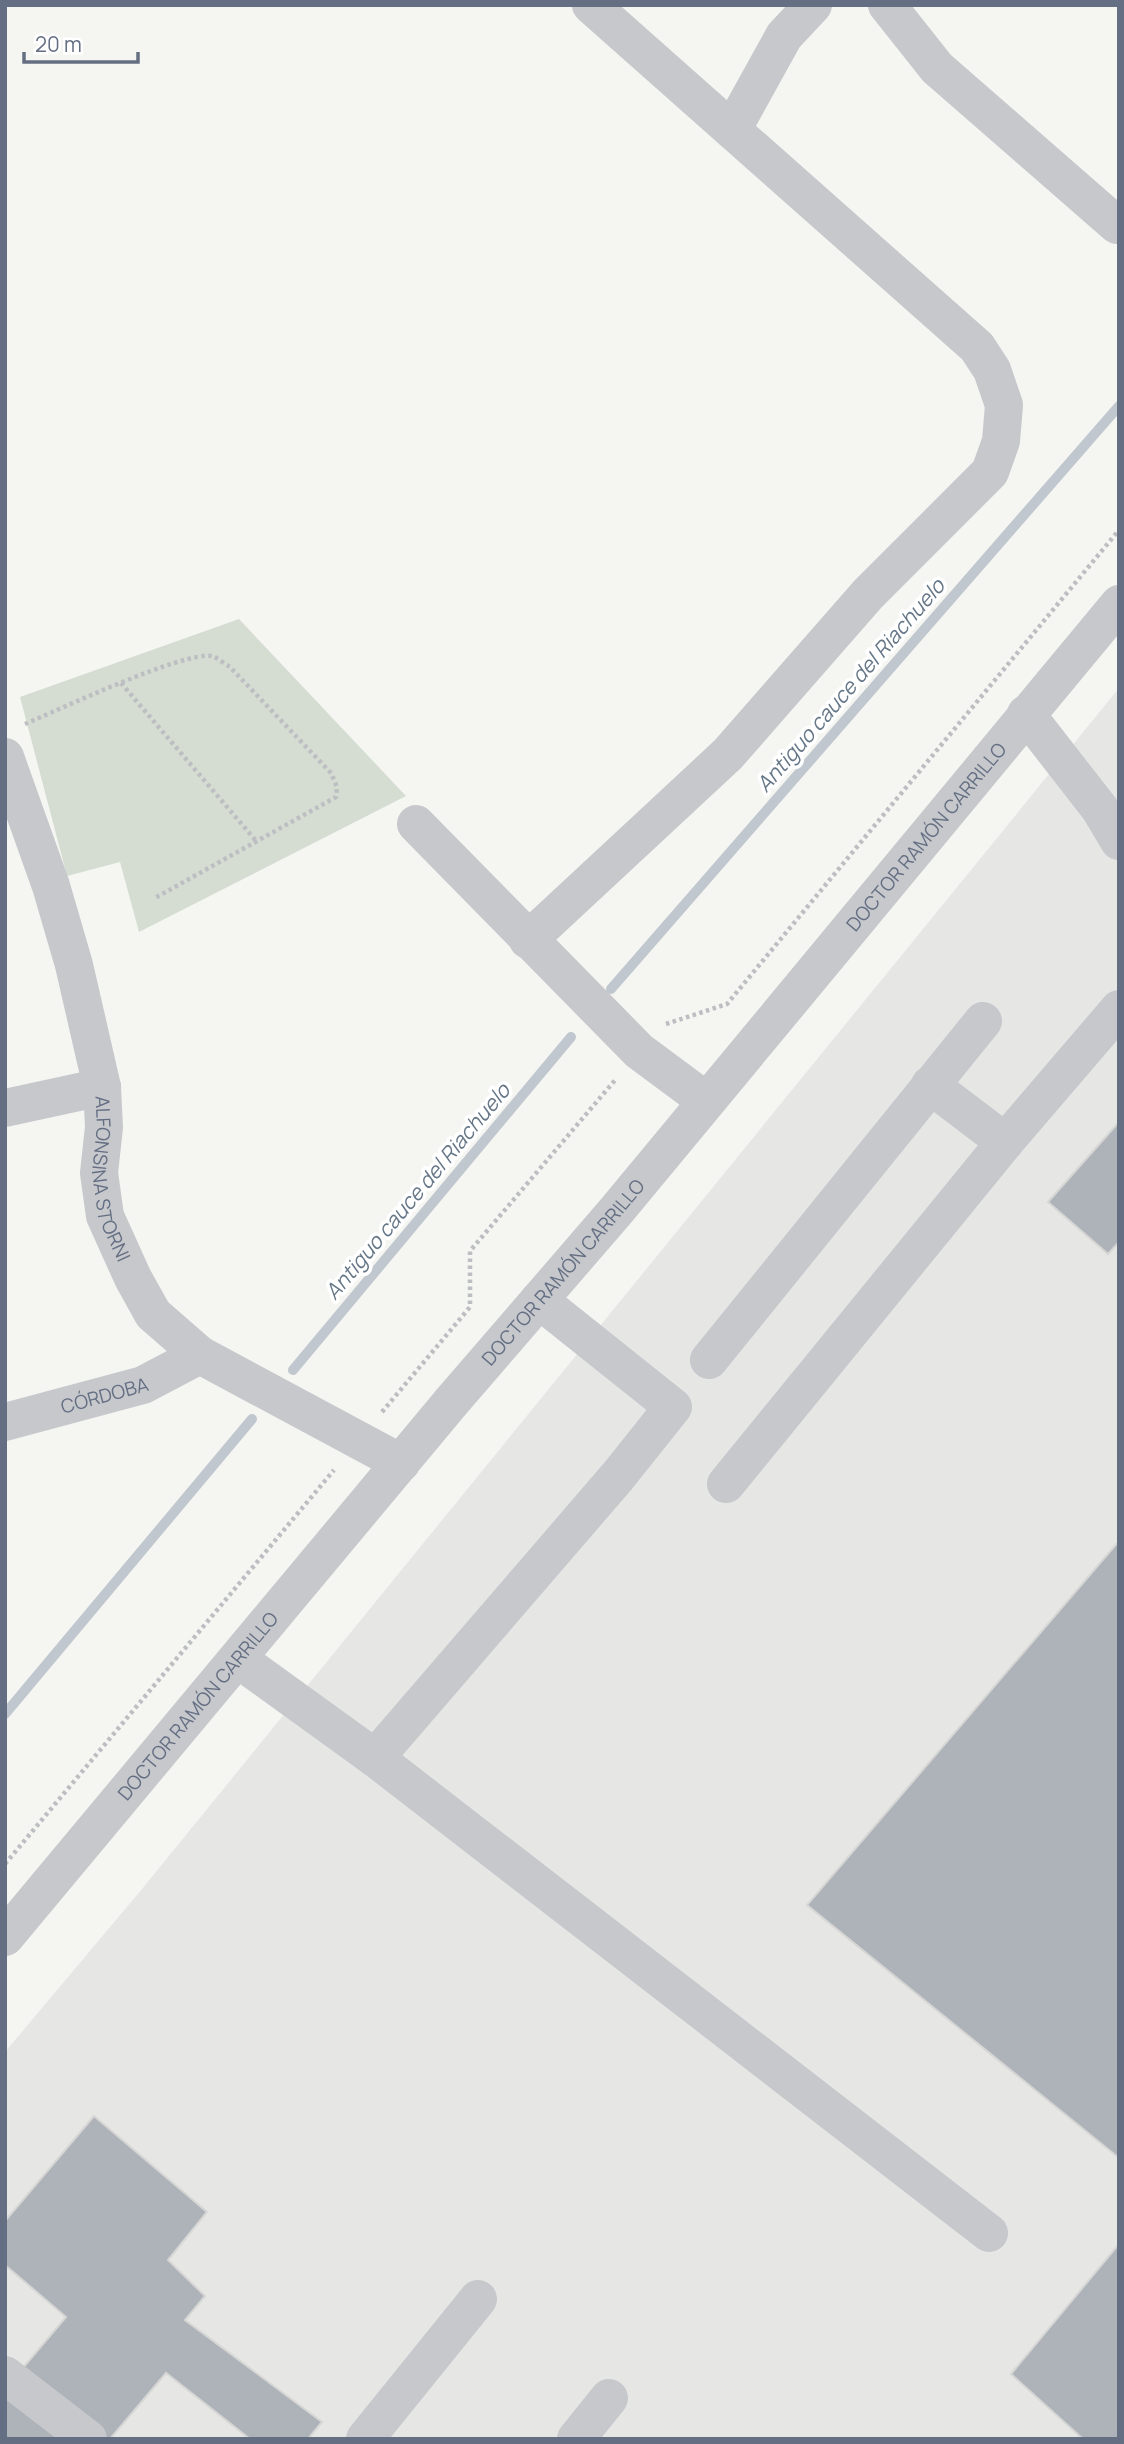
<svg xmlns="http://www.w3.org/2000/svg" width="1124" height="2444" font-family="Manrope,sans-serif">
<rect width="100%" height="100%" fill="#f5f6f2"/>
<path fill="#e6e6e5" d="M1119,688V2439H5V2052L142,1889Z"/>
<path fill="#d5ddd3" d="M239,619L406,796L139,932L120,862L67,876L20,697Z"/>
<g fill="none" stroke-linecap="round" stroke-linejoin="round">
<g stroke="#c0c7ce" stroke-width="10">
<path d="M611,989L1119,406"/>
<path d="M293,1370L571,1037"/>
<path d="M5,1714L252,1419"/>
</g>
</g>
<g fill="#aeb3ba" stroke="#d6d7d5" stroke-width="2">
<path d="M1119,1122V1242L1108,1254L1048,1202Z"/>
<path d="M1119,1541V2158L807,1905Z"/>
<path d="M94,2116L207,2212L168,2260L205,2296L185,2320L322,2422L308,2439H250L166,2373L110,2439H5V2389L66,2317L5,2265V2221Z"/>
<path d="M1119,2244V2439H1083L1011,2374Z"/>
</g>
<g fill="none" stroke-linecap="round" stroke-linejoin="round">
<g stroke="#bdbec1" stroke-width="4.5" stroke-dasharray="3.5 3.5" stroke-linecap="butt">
<path d="M121,683L257,842"/>
<path d="M25,724C58,710 184,651 212,656C218,658 225,664 230,667L331,773L337,787L336,797L155,898"/>
<path d="M666,1024L727,1004L1119,530"/>
<path d="M382,1412L470,1307V1251L616,1079"/>
<path d="M5,1864L334,1470"/>
</g>
<g stroke="#c6c8cc" stroke-width="38">
<path d="M887,5L937,68L1117,225"/>
<path d="M732,130L784,36L813,5"/>
<path d="M1026,714L1100,809L1119,841"/>
<path id="s1" d="M5,757L51,886L74,965L102,1087L104,1127L99,1173L105,1216L133,1278L153,1314L200,1355L401,1463"/>
<path d="M416,824L639,1051L705,1100"/>
<path d="M528,940L728,754L868,594L990,472L1001,441L1004,405L992,370L977,347L591,5"/>
<path d="M930,1085L1005,1142"/>
<path d="M5,1108L102,1087"/>
<path d="M709,1360L983,1021"/>
<path id="s2" d="M5,1422L143,1385L200,1355"/>
<path d="M726,1484L1005,1142L1119,1009"/>
<path d="M238,1659L375,1758L989,2233"/>
<path d="M375,1758L618,1476L673,1407L539,1300"/>
<path id="s3" d="M5,1937L452,1401L616,1211L1119,604"/>
<path d="M5,2375L88,2439"/>
<path d="M365,2439L478,2299"/>
<path d="M576,2439L609,2398"/>
</g>
</g>
<g text-anchor="middle" dominant-baseline="central" stroke-width="7" stroke-linejoin="round" paint-order="stroke">
<g font-size="19" fill="#656f83" stroke="#fff">
<text stroke="none"><textPath href="#s3" startOffset="1435">DOCTOR RAMÓN CARRILLO</textPath></text>
<text stroke="none"><textPath href="#s1" startOffset="438">ALFONSINA STORNI</textPath></text>
<text stroke="none"><textPath href="#s3" startOffset="868">DOCTOR RAMÓN CARRILLO</textPath></text>
<text stroke="none"><textPath href="#s2" startOffset="103">CÓRDOBA</textPath></text>
<text stroke="none"><textPath href="#s3" startOffset="301">DOCTOR RAMÓN CARRILLO</textPath></text>
</g>
<g font-size="21" font-style="italic" fill="#657687" stroke="#fff">
<text transform="translate(850 685) rotate(-49)">Antiguo cauce del Riachuelo</text>
<text transform="translate(417 1191) rotate(-50)">Antiguo cauce del Riachuelo</text>
</g>
</g>
<rect width="1124" height="2444" fill="none" stroke="#656f83" stroke-width="14"/>
<path d="M24 52v10h114v-10" fill="none" stroke="#656f83" stroke-width="3.5"/>
<text x="35" y="52" font-size="21" fill="#656f83" stroke="#ffffff" stroke-width="5" paint-order="stroke">20 m</text>
</svg>
